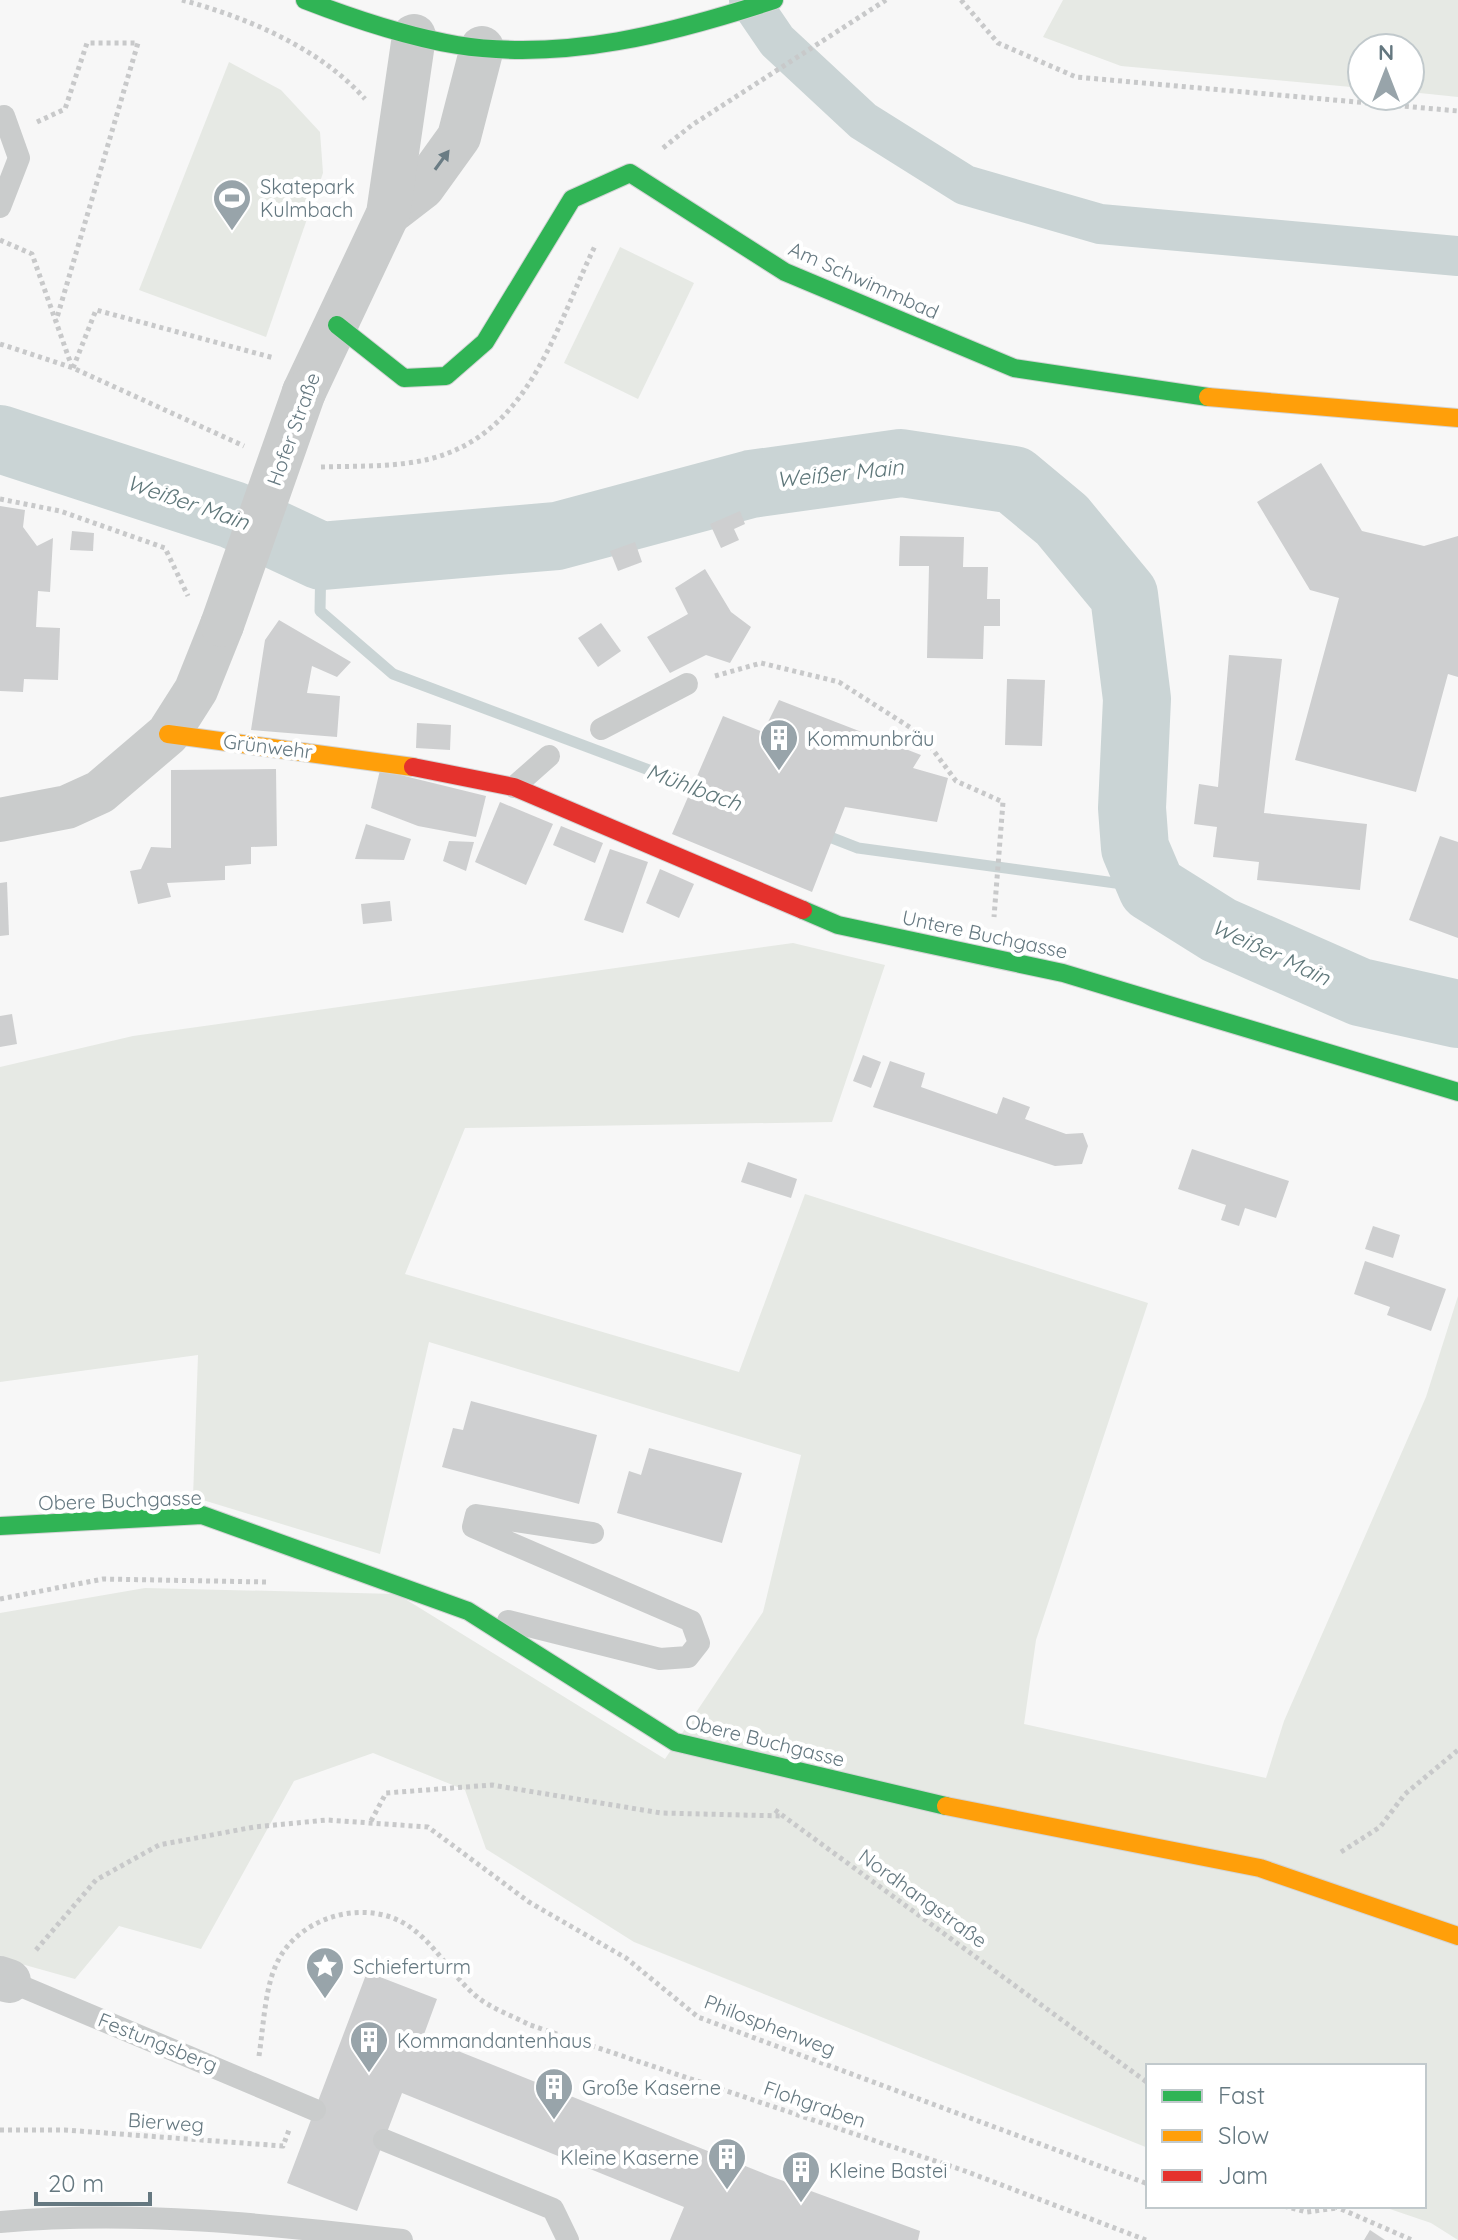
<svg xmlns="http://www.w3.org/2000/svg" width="1458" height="2240" font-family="Quicksand,sans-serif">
<rect width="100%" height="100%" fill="#f7f7f7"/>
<g fill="#e6e9e4">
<path d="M1063,0H1458V97L1410,92V48H1362V88L1121,66L1043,37Z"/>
<path d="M229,62L281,90L320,132L323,173L266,337L139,290Z"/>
<path d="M620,247L694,283L638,399L564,363Z"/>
<path d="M793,943L885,965L832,1122L465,1128L405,1274L739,1372L805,1194L1148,1303L1036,1640L1024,1724L1266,1778L1284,1721L1426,1397L1458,1296V2240L1431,2223L1381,2206H1424V2066H1148V2148L634,1942L486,1849L465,1790L373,1753L294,1781L201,1949L119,1926L75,1979L0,1958V1613L145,1588L397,1594L665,1759L763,1612L801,1455L429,1342L380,1554L193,1497L198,1355L0,1382V1067L133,1036Z"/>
</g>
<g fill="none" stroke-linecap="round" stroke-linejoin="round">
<g stroke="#cad4d5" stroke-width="11">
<path d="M321,556L320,611L393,674L705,791"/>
<path d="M822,834L858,848L1152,888"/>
</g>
<path stroke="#cad4d5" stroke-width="40" d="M749,0L777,41L863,121L965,185L1100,224L1458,256"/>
<path stroke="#cad4d5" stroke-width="68" d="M0,439L233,515L321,556L557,536L751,484L901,463L1014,480L1062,520L1124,595L1137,699L1132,808L1135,848L1152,888L1219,930L1360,992L1458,1014"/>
</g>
<g fill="#cecfd0">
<path d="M1321,463L1362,531L1424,546L1458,536V677L1448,674L1416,792L1295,760L1339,598L1310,590L1257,502Z"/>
<path d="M0,506L25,510L23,527L37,546L53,538L50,592L38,591L36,627L60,628L58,680L24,679L23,692L0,691Z"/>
<path d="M740,511L745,524L734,529L739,540L721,548L710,524Z"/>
<path d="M72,531L94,533L93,551L70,550Z"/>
<path d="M900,536L964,537L963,567H988L987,599H1000V626H984L983,659L927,658L929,566H899Z"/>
<path d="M635,542L642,562L618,571L610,551Z"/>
<path d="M705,569L731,612L751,627L730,663L706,655L670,673L647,637L688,614L675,588Z"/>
<path d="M279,620L351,662L337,677L312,666L307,693L340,696L337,737L251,730L265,640Z"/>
<path d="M601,623L621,651L598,667L578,638Z"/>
<path d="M1229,655L1282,659L1264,813L1367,824L1360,890L1257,880L1259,862L1213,857L1217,827L1194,824L1199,784L1218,787Z"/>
<path d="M1007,679L1045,680L1042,746L1005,745Z"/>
<path d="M779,700L921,755L913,768L948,778L937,822L845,807L812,892L672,834L723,716L763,732Z"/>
<path d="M417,723L451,725L450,750L416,748Z"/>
<path d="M276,769L277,846L251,847V864L225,866V880L167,883L171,897L138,904L130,871L141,869L151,847L171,848V770Z"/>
<path d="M380,770L486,796L476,837L418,826L371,808Z"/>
<path d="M500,802L553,824L526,885L475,862Z"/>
<path d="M366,824L411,839L404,860L355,859Z"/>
<path d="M561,826L603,843L595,863L553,845Z"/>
<path d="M1440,836L1458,842V938L1409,920Z"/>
<path d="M449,841L474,842L466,871L443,861Z"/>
<path d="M610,849L648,862L623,933L584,920Z"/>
<path d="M660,869L694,884L679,918L646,903Z"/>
<path d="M7,882L9,935L0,936V883Z"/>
<path d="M390,901L392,921L363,924L361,904Z"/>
<path d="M12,1014L17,1044L0,1047V1016Z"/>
<path d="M863,1055L881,1062L871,1088L853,1081Z"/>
<path d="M890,1061L925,1073L921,1087L997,1114L1003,1097L1030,1107L1025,1119L1066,1134L1083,1133L1088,1146L1082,1164L1055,1166L873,1107Z"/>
<path d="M1192,1149L1289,1181L1276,1218L1245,1208L1239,1226L1221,1220L1226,1205L1178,1189Z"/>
<path d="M748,1162L797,1179L791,1198L741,1182Z"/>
<path d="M1373,1226L1400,1235L1393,1258L1365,1249Z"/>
<path d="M1365,1261L1446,1289L1431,1331L1387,1315L1390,1307L1354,1294Z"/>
<path d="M471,1401L597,1435L579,1504L442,1467L453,1428L463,1430Z"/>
<path d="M649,1448L742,1473L722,1543L617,1513L629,1471L641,1475Z"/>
<path d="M367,1972L437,1999L423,2037L770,2176L920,2231L918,2240H670L684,2207L402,2093L357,2211L287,2183Z"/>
<path d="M1370,2230L1385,2240H1364Z"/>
</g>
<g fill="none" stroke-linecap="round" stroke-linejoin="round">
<defs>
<g id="fast">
<path d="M305,0C354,19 404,36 457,45C564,62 673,33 774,0"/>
<path d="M337,325L404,378L446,376L485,342L572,199L630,173L785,272L1014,368L1208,397"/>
<path d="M803,910L838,925L1063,973L1458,1092"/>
<path d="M0,1526L202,1515L468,1611L675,1742L946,1806"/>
</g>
<g id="slow">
<path d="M1208,397L1458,418"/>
<path d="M168,734L413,767"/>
<path d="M946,1806L1260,1868L1458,1936"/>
</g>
<path id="jam" d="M413,767L514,787L803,910"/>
</defs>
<use href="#fast" stroke="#d3d4d5" stroke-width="20"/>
<use href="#slow" stroke="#d3d4d5" stroke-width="20"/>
<use href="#jam" stroke="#d3d4d5" stroke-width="20"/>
<g stroke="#c8c9ca" stroke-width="5" stroke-dasharray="4 4" stroke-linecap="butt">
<path d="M182,0C246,17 320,48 365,99"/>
<path d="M961,0L998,43L1076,77L1458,111"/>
<path d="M37,122L65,109L87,43H138L56,321"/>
<path d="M663,148L692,125L886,0"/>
<path d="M0,240L32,254L72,367"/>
<path d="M0,344L73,368L244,446"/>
<path d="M73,368L96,310L274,358"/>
<path d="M321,467C350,466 379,467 408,463C527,448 552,334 595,246"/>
<path d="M0,499L60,511L165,548L188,596"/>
<path d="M715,676L761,663L839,682L922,735L956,781L1003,802L994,917"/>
<path d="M0,1599L103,1579L266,1582"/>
<path d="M775,1810L1148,2083"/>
<path d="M371,1821L386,1793L492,1785L661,1813L783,1816"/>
<path d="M1341,1852L1380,1827L1405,1794L1458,1750"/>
<path d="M36,1950L96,1880L159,1845L254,1827L327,1820L428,1827L529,1902L626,1958L698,2017L1148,2184"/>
<path d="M259,2056C263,2030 265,1988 276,1965C296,1918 363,1897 407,1925C435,1943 451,1975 476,1996C490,2008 513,2016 530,2025L965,2171L1146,2240"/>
<path d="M0,2130H65L283,2146L289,2130"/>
<path d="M1284,2206L1307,2212L1337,2208"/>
<path d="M1334,2206L1412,2240"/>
</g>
<g stroke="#cacccc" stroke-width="22">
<path d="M0,117L4,116L19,158L0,207"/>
<path d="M601,729L687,684"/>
<path d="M514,787L549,756"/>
<path d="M508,1621L660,1659L688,1657L699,1643L691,1621L473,1527L476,1515L593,1533"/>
<path d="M9,1981L315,2110"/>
<path d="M384,2140L553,2209L568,2240"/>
<path d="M0,2222C134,2210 268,2224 402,2240"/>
</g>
<g stroke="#cacccc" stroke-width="44">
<path d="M388,214L423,187L459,137L482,48"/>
<path d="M304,392L388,214L414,36"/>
<path d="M0,820L67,807L100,792L168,734L196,690L222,625"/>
<path d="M0,1978L9,1981"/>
</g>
<use href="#fast" stroke="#30b455" stroke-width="18"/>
<use href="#slow" stroke="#ff9f0a" stroke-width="18"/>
<use href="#jam" stroke="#e5322d" stroke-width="18"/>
<path stroke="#cacccc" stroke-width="44" d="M222,625L304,392"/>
</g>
<defs><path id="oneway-solid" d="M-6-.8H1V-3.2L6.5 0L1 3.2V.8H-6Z" transform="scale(2)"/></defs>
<use fill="#6a7c84" href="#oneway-solid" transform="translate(442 160) rotate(-54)"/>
<defs>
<symbol id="stadium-pin" viewBox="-11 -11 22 30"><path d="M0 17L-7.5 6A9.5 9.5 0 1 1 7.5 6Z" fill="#98a4aa" stroke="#fff"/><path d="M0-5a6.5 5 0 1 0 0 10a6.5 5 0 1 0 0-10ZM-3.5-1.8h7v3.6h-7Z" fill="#fff"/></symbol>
<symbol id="building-pin" viewBox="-11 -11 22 30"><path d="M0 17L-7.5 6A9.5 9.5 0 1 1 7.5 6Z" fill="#98a4aa" stroke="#fff"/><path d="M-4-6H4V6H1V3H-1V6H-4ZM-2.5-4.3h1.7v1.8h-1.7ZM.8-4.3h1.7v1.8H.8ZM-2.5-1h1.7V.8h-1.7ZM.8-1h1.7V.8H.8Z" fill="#fff"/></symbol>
<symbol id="sight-pin" viewBox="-11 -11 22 30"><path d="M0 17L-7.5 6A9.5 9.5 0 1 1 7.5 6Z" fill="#98a4aa" stroke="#fff"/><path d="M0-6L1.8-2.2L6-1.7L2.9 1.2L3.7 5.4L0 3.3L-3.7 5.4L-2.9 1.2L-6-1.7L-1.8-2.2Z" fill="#fff"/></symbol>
</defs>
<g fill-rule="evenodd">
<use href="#stadium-pin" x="210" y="176" width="44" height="60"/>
<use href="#building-pin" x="757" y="716" width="44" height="60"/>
<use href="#sight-pin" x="303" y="1944" width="44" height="60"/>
<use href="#building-pin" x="347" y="2018" width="44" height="60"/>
<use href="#building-pin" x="532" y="2065" width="44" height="60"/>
<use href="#building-pin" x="705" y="2135" width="44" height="60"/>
<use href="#building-pin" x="779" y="2148" width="44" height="60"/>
</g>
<g text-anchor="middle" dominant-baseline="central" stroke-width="8" stroke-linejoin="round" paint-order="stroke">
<g font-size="20" fill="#657880" stroke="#fff" text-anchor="start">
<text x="260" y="186">Skatepark<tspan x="260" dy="23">Kulmbach</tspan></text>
<text x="807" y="738">Kommunbräu</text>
<text x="353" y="1966">Schieferturm</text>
<text x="397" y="2040">Kommandantenhaus</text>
<text x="582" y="2087">Große Kaserne</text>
<text x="699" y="2157" text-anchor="end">Kleine Kaserne</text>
<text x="829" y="2170">Kleine Bastei</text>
</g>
<g font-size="20" fill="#657880" stroke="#fff">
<text transform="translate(864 280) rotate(24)">Am Schwimmbad</text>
<text transform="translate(293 429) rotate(-70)">Hofer Straße</text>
<text transform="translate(268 746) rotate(7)">Grünwehr</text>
<text transform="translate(985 934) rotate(12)">Untere Buchgasse</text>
<text transform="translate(120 1500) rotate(-2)">Obere Buchgasse</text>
<text transform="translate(765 1740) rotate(14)">Obere Buchgasse</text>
<text transform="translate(923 1898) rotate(36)">Nordhangstraße</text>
<text transform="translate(770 2025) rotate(21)">Philosphenweg</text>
<text transform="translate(158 2042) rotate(22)">Festungsberg</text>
<text transform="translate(815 2104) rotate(19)">Flohgraben</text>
<text transform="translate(166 2122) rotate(4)">Bierweg</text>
</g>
<g font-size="22" font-style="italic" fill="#5f777a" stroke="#fff">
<text transform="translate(840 473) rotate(-6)">Weißer Main</text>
<text transform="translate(188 502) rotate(19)">Weißer Main</text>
<text transform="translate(694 787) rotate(20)">Mühlbach</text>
<text transform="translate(1271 952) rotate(25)">Weißer Main</text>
</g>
</g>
<rect x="1146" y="2064" width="280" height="144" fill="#ffffff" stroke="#c1c9cc" stroke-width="2"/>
<rect x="1162" y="2090" width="40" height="12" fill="#30b455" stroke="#c1c9cc" stroke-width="2"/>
<text x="1218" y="2104" font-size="24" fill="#657880">Fast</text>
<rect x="1162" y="2130" width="40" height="12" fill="#ff9f0a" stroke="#c1c9cc" stroke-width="2"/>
<text x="1218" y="2144" font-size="24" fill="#657880">Slow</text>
<rect x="1162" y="2170" width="40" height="12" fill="#e5322d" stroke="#c1c9cc" stroke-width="2"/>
<text x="1218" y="2184" font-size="24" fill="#657880">Jam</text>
<g transform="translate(1386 72)"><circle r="38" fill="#ffffff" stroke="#c1c9cc" stroke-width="2"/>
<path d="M0-6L14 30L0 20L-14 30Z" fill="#98a4aa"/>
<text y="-12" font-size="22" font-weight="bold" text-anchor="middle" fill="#657880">N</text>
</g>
<path d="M36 2192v12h114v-12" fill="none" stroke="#657880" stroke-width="4"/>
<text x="48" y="2192" font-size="24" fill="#657880" stroke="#ffffff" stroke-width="6" paint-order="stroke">20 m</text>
</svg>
